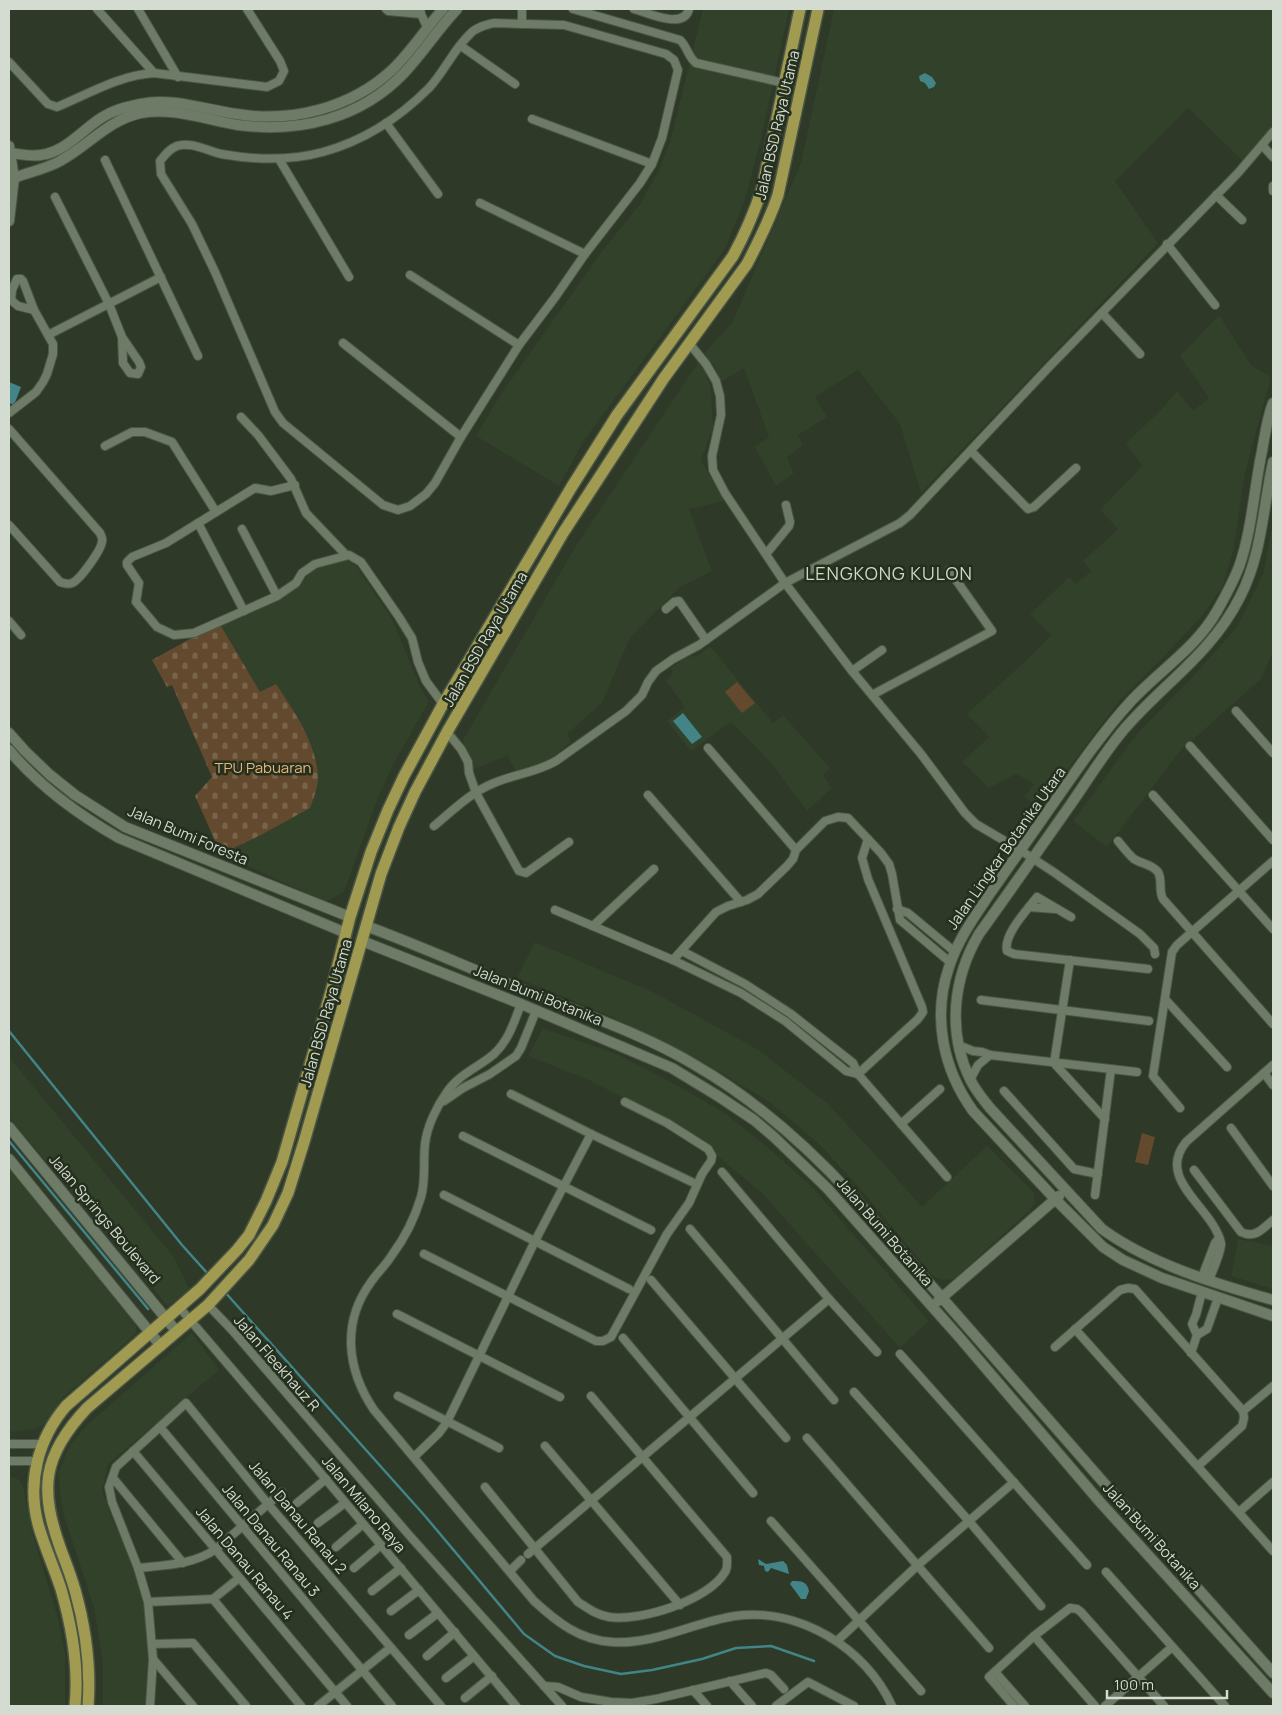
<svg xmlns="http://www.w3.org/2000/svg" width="1282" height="1715" font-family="Manrope,sans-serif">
<defs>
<pattern id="cemetery-stones" width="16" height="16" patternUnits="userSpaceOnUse" patternTransform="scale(1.25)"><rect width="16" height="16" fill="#634a2e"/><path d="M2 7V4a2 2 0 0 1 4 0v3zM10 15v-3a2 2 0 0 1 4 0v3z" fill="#78644b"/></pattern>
</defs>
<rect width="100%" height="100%" fill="#2e3927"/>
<g fill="#324129">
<path d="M703,9H789L761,139L745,199L725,249L583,442L559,486L476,436L501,394L603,250L640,204L659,170L670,142Z"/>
<path d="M834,9H1273V125L1243,161L1188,108L1115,181L1158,243L921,493L900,424L858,370L815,397L827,417L798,435L803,445L787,458L794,473L776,486L755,447L769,437L744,368L721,382L715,367L704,353L732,323L801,163Z"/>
<path d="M1219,315L1251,365L1271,377L1245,473L1233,552L1222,588L1202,616L1168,652L1120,700L1039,807L1024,797L1034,784L1016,774L989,788L962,762L989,737L967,714L1030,657L1051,635L1030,614L1069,577L1076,584L1091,571L1083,561L1118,529L1100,510L1142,466L1126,443L1159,412L1177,391L1193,411L1209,398L1180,356Z"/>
<path d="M698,363L706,372L711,388L713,427L701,460L724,501L689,509L712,571L680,587L630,638L602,703L567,734L571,742L549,760L516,771L507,756L474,769L466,754L463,740L577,544Z"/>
<path d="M1273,520V652L1261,679L1180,751L1107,847L1073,821L1136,735L1197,672L1237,627L1264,572Z"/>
<path d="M340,558L347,560L356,566L392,619L419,684L429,702L395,761L377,800L344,892L326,902L221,854L259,836L313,753L295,714L276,684L260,692L221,626L284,596L298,587L311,571L322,564Z"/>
<path d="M710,646L773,723L783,715L830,768L823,775L832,788L807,811L771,763L731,722L691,751L667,721L685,707L666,681L673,673L671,668L685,658L698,655Z"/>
<path d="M535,942L655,993L757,1049L826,1102L875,1154L922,1207L987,1146L1034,1193L1035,1202L1029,1211L954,1279L943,1280L933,1276L858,1186L819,1144L768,1101L703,1062L610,1016L517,978Z"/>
<path d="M543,1028L619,1055L684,1089L726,1114L772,1151L813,1188L929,1321L900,1348L760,1191L709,1149L658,1116L591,1081L528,1056Z"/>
<path d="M9,1057L173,1256L190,1290L168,1306L9,1117Z"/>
<path d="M9,1168L133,1318L136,1326V1333L129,1340L62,1398L45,1424L36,1429L9,1432Z"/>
<path d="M1238,1239L1273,1246V1289L1231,1276Z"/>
<path d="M192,1333L219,1370L108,1464L102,1491L114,1523L133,1561L148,1610L151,1657L148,1706H103V1662L94,1607L63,1513L58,1474L70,1445L87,1425Z"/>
<path d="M9,1476L18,1479L23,1486L32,1532L57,1615L65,1653V1706H9Z"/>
</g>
<path fill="url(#cemetery-stones)" d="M221,626L260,692L276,684C294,711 317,744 318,778C318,788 313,799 310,808L259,836L221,854L195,796L212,777L172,685L167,687L152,660L199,634Z"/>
<g fill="#634a2e">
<path d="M737,682L755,703L742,713L725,692Z"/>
<path d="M1142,1133L1155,1137L1148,1165L1135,1162Z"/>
</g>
<g fill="#428487">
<path d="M925,73L932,77L936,83L934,87L929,89L925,83L920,81L919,76Z"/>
<path d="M9,382L21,387L14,405L9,403Z"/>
<path d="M683,713L702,737L692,744L673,721Z"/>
<path d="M758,1559L766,1564L783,1561L787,1565L789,1574L771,1568L768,1572L765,1571L764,1566L759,1565Z"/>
<path d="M792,1581C801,1581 807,1581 809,1591L806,1599H801L790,1584Z"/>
</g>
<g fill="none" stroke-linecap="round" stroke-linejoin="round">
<g stroke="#428487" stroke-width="2.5">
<path d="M9,1031L182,1245L208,1274"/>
<path d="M9,1141L148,1309"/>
<path d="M224,1291L425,1516L524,1634L555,1656L584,1666L621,1674L652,1670L702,1659L736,1648L771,1646L814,1661"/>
</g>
<defs>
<g id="street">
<path d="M97,9L154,73"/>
<path d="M138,9L178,77"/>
<path d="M386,9L388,11L421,14"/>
<path d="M420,9L421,14L427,27"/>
<path d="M522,9V24"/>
<path d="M573,9L680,40C687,46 688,57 696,63L784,83"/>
<path d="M634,9C648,13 684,30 689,9"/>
<path d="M494,23L564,25L666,54L674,60L678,70L662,138L652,164L640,183L585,254L556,296L519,345L461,437L435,483L426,494L410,506L398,510L383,505L283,423L275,412L215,272L192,224L161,174L160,161C165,155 169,149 177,146C190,141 208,151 221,154C255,160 290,161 323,152C363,141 400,117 429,88C444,72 454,49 470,34C476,27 486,25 494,23Z"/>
<path d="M461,46L515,84"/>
<path d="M9,62L48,104L57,107C88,94 120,75 154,73L267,87L279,81L284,71L280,61L247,9"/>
<path d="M532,119L652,164"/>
<path d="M386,123L438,194"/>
<path d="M1262,145L1273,157"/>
<path d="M279,159L349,277"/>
<path d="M105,160L198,356"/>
<path d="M1273,186V191"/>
<path d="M1216,195L1242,220"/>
<path d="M55,197L109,304L122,337L139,362L141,367L138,374L130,373L123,363L122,337"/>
<path d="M480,203L585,254"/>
<path d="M1167,244L1215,305"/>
<path d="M410,275L519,345"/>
<path d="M1102,313L1140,354"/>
<path d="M48,335L161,277"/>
<path d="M343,343L461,437"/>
<path d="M689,343L706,364L716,381L720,396L721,415L712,456L713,470L725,493L785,583L852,671L921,754L965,813L976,824L1020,850L1055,873L1140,934L1154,948L1155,954"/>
<path d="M9,413L36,392L43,382L47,374L53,354V344L34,310L23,281L21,279H17L12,290L11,300L18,306L34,310"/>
<path d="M241,417L258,435L291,479L306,513L346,555"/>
<path d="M9,429L100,533C101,536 103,538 102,541C102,549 80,580 72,583C68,585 64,583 60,582L9,525"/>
<path d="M105,446L132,432H145L172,442L216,512L166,543L132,557L127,562V565L139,583L136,602L157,627L174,635L194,633L277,596L296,583L302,573L315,564L349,555L361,562L399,617L412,638L418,662L426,681L443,704"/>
<path d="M971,451L1028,509L1034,507L1076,468"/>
<path d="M216,512L255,488L271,491L295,485"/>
<path d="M198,523L244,611"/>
<path d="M242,529L277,596"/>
<path d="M766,554L789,526L790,522L786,505"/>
<path d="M666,609L674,602L679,601L706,640"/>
<path d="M9,621L21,635"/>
<path d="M852,671L882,650"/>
<path d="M872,695L992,631L949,570"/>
<path d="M1236,711L1273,753"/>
<path d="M447,732L461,749L468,762L469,773L476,793L519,871L526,873L569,842"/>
<path d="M1190,746L1273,840"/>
<path d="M708,748L796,850"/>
<path d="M648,795L741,902"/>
<path d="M1153,795L1273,929"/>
<path d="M434,826C452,811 471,792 494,783C515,774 535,773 556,761L626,711L642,695L648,682L656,671L673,659L699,645L785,583L900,523L910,515L1048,368L1238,173L1273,132"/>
<path d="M1118,841C1123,847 1128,854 1134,859C1142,864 1152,864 1158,872C1163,881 1158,890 1163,899L1273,1024"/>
<path d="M1029,907L1055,909"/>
<path d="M897,909L908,913L955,952"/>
<path d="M555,910L673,960L741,993L785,1021L846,1071L858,1074"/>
<path d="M1071,917L1037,897C1027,910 1003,935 1007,951L1014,954L1148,969"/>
<path d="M593,926L654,869"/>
<path d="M682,951L745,984L791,1014L853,1063L858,1074L947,1177"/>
<path d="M673,960L716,912L728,906L747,900L758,894L787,866L793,859L796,850L825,821L838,817L848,818L881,853L889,864L892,874L900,920L951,963"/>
<path d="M1070,960L1054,1063L1105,1119"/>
<path d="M1165,999L1227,1067"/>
<path d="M981,1000L1149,1021"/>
<path d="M521,1004C514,1022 509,1040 494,1054C479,1067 459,1074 447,1092C437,1106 427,1126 425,1144C423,1162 426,1180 421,1197C415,1217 404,1239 392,1255C386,1265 377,1273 371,1282C341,1323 347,1370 374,1410L534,1601C557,1622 579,1640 612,1642C655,1645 694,1622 735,1616C799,1607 866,1648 892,1706"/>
<path d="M958,1045L973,1051L982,1052L990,1055L1137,1072"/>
<path d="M1264,1073L1273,1085"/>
<path d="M858,1074L918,1019L923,1012L922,1007L868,879L862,858L868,839"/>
<path d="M970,1080L978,1065L990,1055"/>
<path d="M1004,1091L1074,1169L1098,1174"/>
<path d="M511,1094L591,1134L692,1182"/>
<path d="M444,1101L463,1088L490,1074L516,1056L521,1048L536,1011"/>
<path d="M1180,1108L1153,1076L1172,952L1177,945L1273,861"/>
<path d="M901,1124L940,1089"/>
<path d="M1231,1128L1273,1186"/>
<path d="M463,1136L651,1230"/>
<path d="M1194,1170L1241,1232C1255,1239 1262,1229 1273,1220"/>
<path d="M722,1172L829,1299L877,1352"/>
<path d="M444,1195L629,1289"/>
<path d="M1095,1195L1111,1069"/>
<path d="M690,1229L834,1400"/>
<path d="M424,1254L596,1341H603L611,1337L667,1234L689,1203L702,1174L711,1161L712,1156L708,1149L667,1123L625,1102"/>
<path d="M1202,1277L1215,1243L1219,1238"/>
<path d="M651,1280L786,1438"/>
<path d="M1209,1280C1212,1272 1222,1251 1221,1243C1213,1207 1155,1180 1186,1142L1273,1065"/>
<path d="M208,1305L231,1329L409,1535L562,1706"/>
<path d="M179,1307L313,1464L516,1706"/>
<path d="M397,1314L560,1397"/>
<path d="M1075,1329L1273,1551"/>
<path d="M1197,1335L1192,1324L1196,1315L1202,1292"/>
<path d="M623,1338L753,1493"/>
<path d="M1055,1347L1120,1290L1128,1288L1135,1289L1243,1411L1244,1418L1242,1426L1198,1466"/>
<path d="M1191,1353L1197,1335L1207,1329L1218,1298"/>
<path d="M900,1354L1087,1565"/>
<path d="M854,1392L968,1520L1041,1606"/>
<path d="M398,1396L499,1448"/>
<path d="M1243,1411L1273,1386"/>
<path d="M160,1427L392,1706"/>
<path d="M807,1438L989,1648"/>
<path d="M9,1444H42"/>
<path d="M545,1446L680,1605"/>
<path d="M133,1451L347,1706"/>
<path d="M414,1457L439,1433L447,1422L535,1241L591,1134"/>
<path d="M9,1461H37"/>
<path d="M113,1478L183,1563"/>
<path d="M485,1487L578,1602C589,1609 597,1615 609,1617C640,1622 709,1600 725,1572C728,1568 727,1562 727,1557L591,1396"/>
<path d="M297,1503L326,1479"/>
<path d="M1239,1512L1273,1482"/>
<path d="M771,1521L921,1691"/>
<path d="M318,1523L345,1503"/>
<path d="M336,1547L363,1524"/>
<path d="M528,1554L829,1299"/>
<path d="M138,1568C165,1565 193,1565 216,1549L282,1492"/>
<path d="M354,1568L381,1545"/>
<path d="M510,1571L521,1560"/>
<path d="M1106,1572L1225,1706"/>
<path d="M372,1591L401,1568"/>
<path d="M213,1599L239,1578"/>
<path d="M148,1602L213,1599L301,1706"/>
<path d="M391,1611L419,1590"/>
<path d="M409,1635L438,1613"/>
<path d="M1034,1636L1095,1706"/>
<path d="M837,1641L918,1565L1014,1482"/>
<path d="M152,1644L193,1643L246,1706"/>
<path d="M427,1656L455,1632"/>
<path d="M153,1659L193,1706"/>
<path d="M995,1672L1025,1706"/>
<path d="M446,1678L474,1656"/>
<path d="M730,1681L752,1706"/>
<path d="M544,1686L558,1687L581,1697L611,1702L632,1703L656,1699L766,1673L771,1675L784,1689"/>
<path d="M693,1690L707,1706"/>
<path d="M465,1698L492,1676"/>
<path d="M150,1706L153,1659L148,1602L138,1568L112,1502L109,1487L116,1467L186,1403L268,1504L441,1706"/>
<path d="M318,1706L390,1648"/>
<path d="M776,1706L808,1682L854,1706"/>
<path d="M1014,1706L989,1677L1034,1636L1070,1608L1077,1609L1081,1612L1164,1706"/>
<path d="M1105,1706L1172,1647"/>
</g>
<g id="secondary">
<path d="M9,146L14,178L9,221"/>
<path d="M10,153C20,154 31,157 41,155C65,152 81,131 101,118C113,110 126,107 140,104C172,97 206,110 237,114C292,123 351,108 392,70C411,52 426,28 443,9"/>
<path d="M14,178C29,172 46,169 60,161C88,146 108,120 141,113C173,107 207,120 238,125C299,133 360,119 404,73C423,53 438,29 457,9"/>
<path d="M1273,403C1267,418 1265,435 1262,451C1254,489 1252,530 1239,567C1233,582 1225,597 1217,611C1196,648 1160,670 1132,700C1098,737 1070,780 1041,821C1024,845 1008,868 991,892C975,916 958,939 949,967C932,1017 943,1069 973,1111L1055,1199L1103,1247L1123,1260L1162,1278L1273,1316"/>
<path d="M1273,462C1263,507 1262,555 1240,597C1211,655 1161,685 1121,733C1103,755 1087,781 1071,804C1040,848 1010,891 979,934C953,978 947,1032 970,1079C975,1090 983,1099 990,1108L1102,1229C1150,1264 1216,1284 1273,1300"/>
<path d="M9,733L25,751L50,775L75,795L125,827L350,917"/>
<path d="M9,750C40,787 77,814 119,838L346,933"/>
<path d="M366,926C418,945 469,968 521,989C577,1012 642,1033 695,1065C754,1099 805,1144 852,1195L1111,1491L1273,1673"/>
<path d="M362,941L521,1004L672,1068L718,1096L754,1120L774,1137L827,1188L960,1338L1100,1502L1273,1693"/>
<path d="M9,1127L177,1332"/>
<path d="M9,1159L161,1346"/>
<path d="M938,1301L1059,1196"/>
</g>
<g id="primary">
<path d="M75,1706C79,1667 72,1627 61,1589C54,1567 44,1546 38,1524C27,1482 38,1439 66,1406L200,1289L237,1250L249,1235L266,1201L282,1162L332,988L350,917L371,852L388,810L404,776L443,704L571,488L617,415L733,256C745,234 754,213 762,189L800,9"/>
<path d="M88,1706C91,1666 86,1629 75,1590C71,1576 66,1563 61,1550C39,1489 42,1456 87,1408L208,1305L249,1260L273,1225L288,1193L304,1142L381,874L399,827L415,792L447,732L563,533L664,378L747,264C759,241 770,219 778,195L818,9"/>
</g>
</defs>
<use href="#street" stroke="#4b5546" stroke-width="10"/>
<use href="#secondary" stroke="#4b5546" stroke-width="12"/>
<use href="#primary" stroke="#4b5546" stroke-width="14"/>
<use href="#street" stroke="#6e7b66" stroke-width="8"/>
<use href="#secondary" stroke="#6e7b66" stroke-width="10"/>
<use href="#primary" stroke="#a09b50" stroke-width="11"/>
</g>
<g text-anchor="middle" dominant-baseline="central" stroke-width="5" stroke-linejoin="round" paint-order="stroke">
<g font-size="15" fill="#d4dbd0" stroke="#242f1e">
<text transform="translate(777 125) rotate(-77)">Jalan BSD Raya Utama</text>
<text transform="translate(485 639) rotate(-60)">Jalan BSD Raya Utama</text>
<text transform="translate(188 835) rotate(23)">Jalan Bumi Foresta</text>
<text transform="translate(1006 848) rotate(-55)">Jalan Lingkar Botanika Utara</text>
<text transform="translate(538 995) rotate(22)">Jalan Bumi Botanika</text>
<text transform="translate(326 1013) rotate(-74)">Jalan BSD Raya Utama</text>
<text transform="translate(105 1219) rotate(50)">Jalan Springs Boulevard</text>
<text transform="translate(885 1232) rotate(49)">Jalan Bumi Botanika</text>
<text transform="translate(277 1363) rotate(49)">Jalan Fleekhauz R</text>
<text transform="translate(364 1504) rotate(50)">Jalan Milano Raya</text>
<text transform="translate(298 1517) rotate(50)">Jalan Danau Ranau 2</text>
<text transform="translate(1152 1536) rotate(48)">Jalan Bumi Botanika</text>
<text transform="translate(271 1540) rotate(50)">Jalan Danau Ranau 3</text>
<text transform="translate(245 1563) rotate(50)">Jalan Danau Ranau 4</text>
</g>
<g font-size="15" fill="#eab57b" stroke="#242f1e">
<text x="263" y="767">TPU Pabuaran</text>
</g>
<g font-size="18" letter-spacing="1" fill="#ccdac4" stroke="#242f1e">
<text x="889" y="573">LENGKONG KULON</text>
</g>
</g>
<rect width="1282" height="1715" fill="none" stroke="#d4dbd0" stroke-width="20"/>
<path d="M1107 1690v8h120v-8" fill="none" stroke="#d4dbd0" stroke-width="2.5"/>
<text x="1114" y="1690" font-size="15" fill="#d4dbd0" stroke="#242f1e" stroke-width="4" paint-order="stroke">100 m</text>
</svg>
